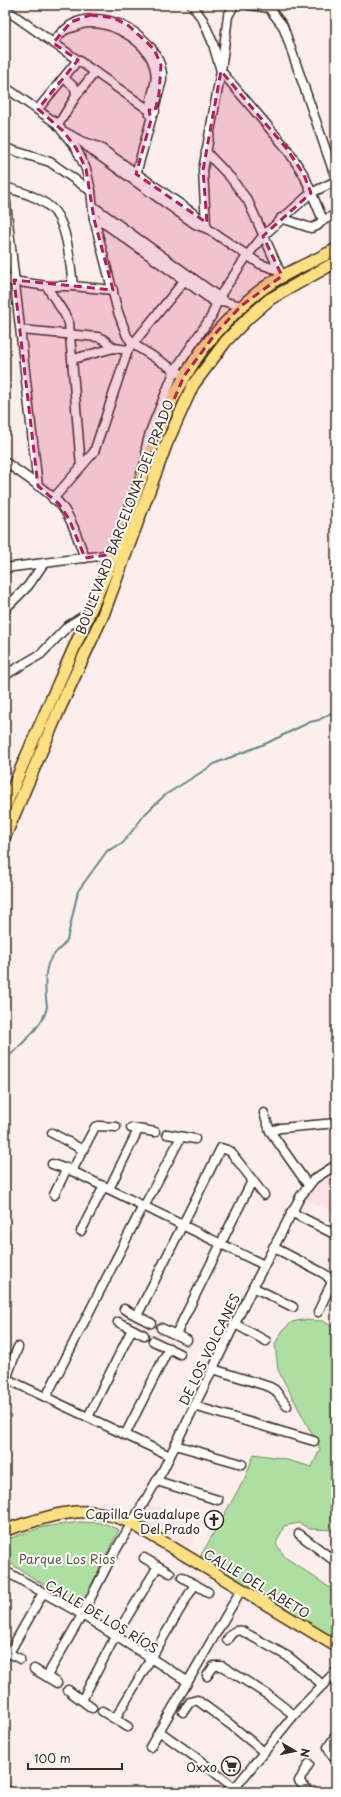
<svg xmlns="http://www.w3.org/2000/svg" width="341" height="1797" font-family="'Playpen Sans',sans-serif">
<rect width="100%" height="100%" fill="#fdeeee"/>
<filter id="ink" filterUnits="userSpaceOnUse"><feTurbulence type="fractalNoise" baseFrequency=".025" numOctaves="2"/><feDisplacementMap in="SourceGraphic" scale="8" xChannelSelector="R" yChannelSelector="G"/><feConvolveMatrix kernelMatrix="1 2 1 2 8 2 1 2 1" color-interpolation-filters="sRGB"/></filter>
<g filter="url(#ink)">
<g fill="#fce2e2">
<path d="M336,1175V1213L304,1199L313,1187Z"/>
<path d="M150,1505L203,1519L187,1553L138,1524Z"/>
<path d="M231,1758L243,1767L231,1782L220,1772Z"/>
</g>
<g fill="#acdfa1" stroke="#748460">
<path d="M302,1320L323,1321L336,1329V1530L310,1529L299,1523L284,1526L276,1544L285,1557L336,1592V1644L218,1573L200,1557L245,1478L254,1454L280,1458L312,1467L320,1449L278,1370L275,1344L283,1330L292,1322Z"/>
<path d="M80,1522L103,1523L119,1530L80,1608L5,1560V1540L43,1527Z"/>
</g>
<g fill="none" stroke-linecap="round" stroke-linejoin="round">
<path stroke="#608a88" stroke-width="2" d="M5,1060C19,1046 43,1027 47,1007C47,1004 46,1001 46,998C45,987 45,974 48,964C52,953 62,949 67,940L78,891L107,851L123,843L145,814L165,795L216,763L267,743L310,722L319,720L336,710"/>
<defs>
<g id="minor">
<path d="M192,5L203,20L212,41L221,71L203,170L206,225L208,229"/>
<path d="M234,5L228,16L221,71L287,149L304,175L323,220"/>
<path d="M249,5L269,8L283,26L336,179"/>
<path d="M5,9L149,110L155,111"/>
<path d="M65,30C96,0 165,37 162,80L136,174"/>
<path d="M53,43C56,39 61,32 65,30C68,28 72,28 74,27C79,25 83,23 89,23C115,22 150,43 155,70C159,85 147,100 150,115"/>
<path d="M64,78L75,88L76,96"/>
<path d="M5,87L56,123L76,148L86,169L91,191L94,219L118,312L127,336L133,344L184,376"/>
<path d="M38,109L78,60"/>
<path d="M58,125L76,96L95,72"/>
<path d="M65,132L81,141L99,147L197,216L206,225"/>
<path d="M81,141L90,149L195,224L208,229L260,264L278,270"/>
<path d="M5,148L50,162L91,191"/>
<path d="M206,152L230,177L248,201L281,274"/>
<path d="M5,187C21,192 37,196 50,207C68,221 70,264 73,286"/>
<path d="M5,195L38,486"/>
<path d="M94,207L219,297L226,302L241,306"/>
<path d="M281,218L311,228L317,226L323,220L336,215"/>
<path d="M94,219L101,221L216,303L221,302"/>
<path d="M5,280L47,286H73L113,290"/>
<path d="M47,286C53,299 64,310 69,323L81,467"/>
<path d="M21,330L98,337L103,339L114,348"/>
<path d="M73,359L114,348L128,350"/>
<path d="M147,458L146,448L150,432L175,370L211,317L219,297L247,256L263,236L311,193L336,181"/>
<path d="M5,462C23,475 43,487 59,503C72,517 78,540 85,558"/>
<path d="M53,499L94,452L128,350L184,281"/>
<path d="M5,568L114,554"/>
<path d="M5,609L28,586L44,563"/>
<path d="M5,675L41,654L68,626L90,612"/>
<path d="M264,1113L270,1131L308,1185"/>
<path d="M131,1128L155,1132"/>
<path d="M270,1131L281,1128L336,1123"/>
<path d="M52,1133L83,1150"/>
<path d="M167,1134L195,1139"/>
<path d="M52,1164L72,1171L264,1265"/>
<path d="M72,1171L95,1127L99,1126L116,1127"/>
<path d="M109,1189L138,1130"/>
<path d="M54,1195L67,1168"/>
<path d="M291,1212L336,1235"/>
<path d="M81,1231L104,1186"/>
<path d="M273,1247L321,1272L326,1275L336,1287"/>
<path d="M253,1287L293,1307"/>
<path d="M124,1309L151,1323"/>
<path d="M318,1312L332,1282"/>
<path d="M137,1316L221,1148L230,1151L264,1195"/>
<path d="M118,1322L144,1335"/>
<path d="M235,1324L266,1341"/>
<path d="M161,1328L187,1340"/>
<path d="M176,1334L252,1181"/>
<path d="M153,1341L180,1354"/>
<path d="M213,1369L270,1387L275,1390L287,1406"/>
<path d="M5,1378L170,1456"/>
<path d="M6,1379L18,1347"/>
<path d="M46,1397L141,1210L147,1201L181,1137"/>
<path d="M194,1406L314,1441"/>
<path d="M88,1417L132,1329"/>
<path d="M125,1435L169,1348"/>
<path d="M175,1445L242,1464"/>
<path d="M157,1481L218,1500"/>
<path d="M299,1534L336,1562"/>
<path d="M144,1558L170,1573"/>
<path d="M5,1571L76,1611L187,1681"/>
<path d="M182,1577L208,1592"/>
<path d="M227,1640C231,1634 234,1629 242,1631L289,1657L323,1685"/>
<path d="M5,1651L20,1659"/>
<path d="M9,1653L43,1593"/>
<path d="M34,1669L57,1683"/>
<path d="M47,1676L82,1615L110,1560L163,1470L253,1287L300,1197L314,1179L336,1165"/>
<path d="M207,1676L214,1666H222L268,1695L294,1715"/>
<path d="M68,1690L92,1708"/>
<path d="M82,1700L115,1637L158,1566"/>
<path d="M102,1711L128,1727"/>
<path d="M183,1712L190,1702L197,1700L231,1725L264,1752"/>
<path d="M115,1719L195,1584"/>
<path d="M159,1731L198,1759L238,1791"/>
<path d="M336,1735L328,1747L331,1754L336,1758"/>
<path d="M150,1747L241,1590"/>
<path d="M309,1764L299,1781L309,1792"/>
<path d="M5,1789L9,1792"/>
<path d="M234,1789L294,1715L336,1671"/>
</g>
<g id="major">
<path d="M5,807C39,723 79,641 113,557C143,481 161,395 216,333C232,315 250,296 271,283C291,270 315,261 336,249"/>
<path d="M5,836L59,710L103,615L166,445L193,385L226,341L248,318L270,299L336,262"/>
<path d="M5,1530C51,1516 87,1500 133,1524L336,1646"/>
</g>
</defs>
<use href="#minor" stroke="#3b2a1e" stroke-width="11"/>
<use href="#major" stroke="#3b2a1e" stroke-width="14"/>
<use href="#minor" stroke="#fff" stroke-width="8"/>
<use href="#major" stroke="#ffdf80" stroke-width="11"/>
</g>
</g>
<path fill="#c2185b" fill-opacity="0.2" stroke="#c2185b" stroke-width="3" stroke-dasharray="8 5" stroke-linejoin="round" d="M90,15L114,18L129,26L154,49L161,65L159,94L155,111L149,110L151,120L136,174L207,223L203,170L221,71L287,149L304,175L311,193L263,236L282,276L241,306L216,333L184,376L147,463L114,554L85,558L69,519L59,504L38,486L14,280L113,290L94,219L86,169L76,148L63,131L38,109L78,60L53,43L71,22Z"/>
<defs>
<symbol id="church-ring" viewBox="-11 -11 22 22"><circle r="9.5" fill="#fff" stroke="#3b2a1e" stroke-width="1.5"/><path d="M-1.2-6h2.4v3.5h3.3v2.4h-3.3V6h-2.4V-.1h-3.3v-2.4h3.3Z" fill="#3b2a1e"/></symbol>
<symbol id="supermarket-ring" viewBox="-11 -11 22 22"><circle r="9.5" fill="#fff" stroke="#3b2a1e" stroke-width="1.5"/><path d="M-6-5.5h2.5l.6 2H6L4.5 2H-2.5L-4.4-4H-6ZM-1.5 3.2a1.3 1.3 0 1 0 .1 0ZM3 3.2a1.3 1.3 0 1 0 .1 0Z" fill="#3b2a1e"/></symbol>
</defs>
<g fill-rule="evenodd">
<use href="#church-ring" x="203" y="1509" width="22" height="22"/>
<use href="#supermarket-ring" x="220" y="1755" width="22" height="22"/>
</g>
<g text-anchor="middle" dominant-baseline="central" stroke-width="4" stroke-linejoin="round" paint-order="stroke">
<g font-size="13" fill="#3b2a1e" stroke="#fff">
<text transform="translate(124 517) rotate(-69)">BOULEVARD BARCELONA-DEL PRADO</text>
<text transform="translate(209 1349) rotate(-64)">DE LOS VOLCANES</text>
<text transform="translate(257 1583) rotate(31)">CALLE DEL ABETO</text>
<text transform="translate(102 1616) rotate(31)">CALLE DE LOS RÍOS</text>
</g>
<g font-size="13" fill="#3b2a1e" stroke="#fff" text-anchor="end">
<text x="200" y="1513">Capilla Guadalupe<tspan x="200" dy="15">Del Prado</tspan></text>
<text x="217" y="1766">Oxxo</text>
</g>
<g font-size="13" fill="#5d6045" stroke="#fff">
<text x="67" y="1558">Parque Los Rios</text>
</g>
</g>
<rect width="341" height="1797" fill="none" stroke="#fff" stroke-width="20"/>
<rect x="10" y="10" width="321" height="1777" fill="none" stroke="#3b2a1e" stroke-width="1.5" filter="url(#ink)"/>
<g transform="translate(295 1751) rotate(99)" stroke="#ffffff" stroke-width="3" paint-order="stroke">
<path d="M0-3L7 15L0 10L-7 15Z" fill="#3b2a1e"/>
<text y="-6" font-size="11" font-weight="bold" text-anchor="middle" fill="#3b2a1e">N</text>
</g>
<path d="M28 1763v6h94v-6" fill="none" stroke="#3b2a1e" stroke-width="2"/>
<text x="34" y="1763" font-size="12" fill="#3b2a1e" stroke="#ffffff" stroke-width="3" paint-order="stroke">100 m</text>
</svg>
